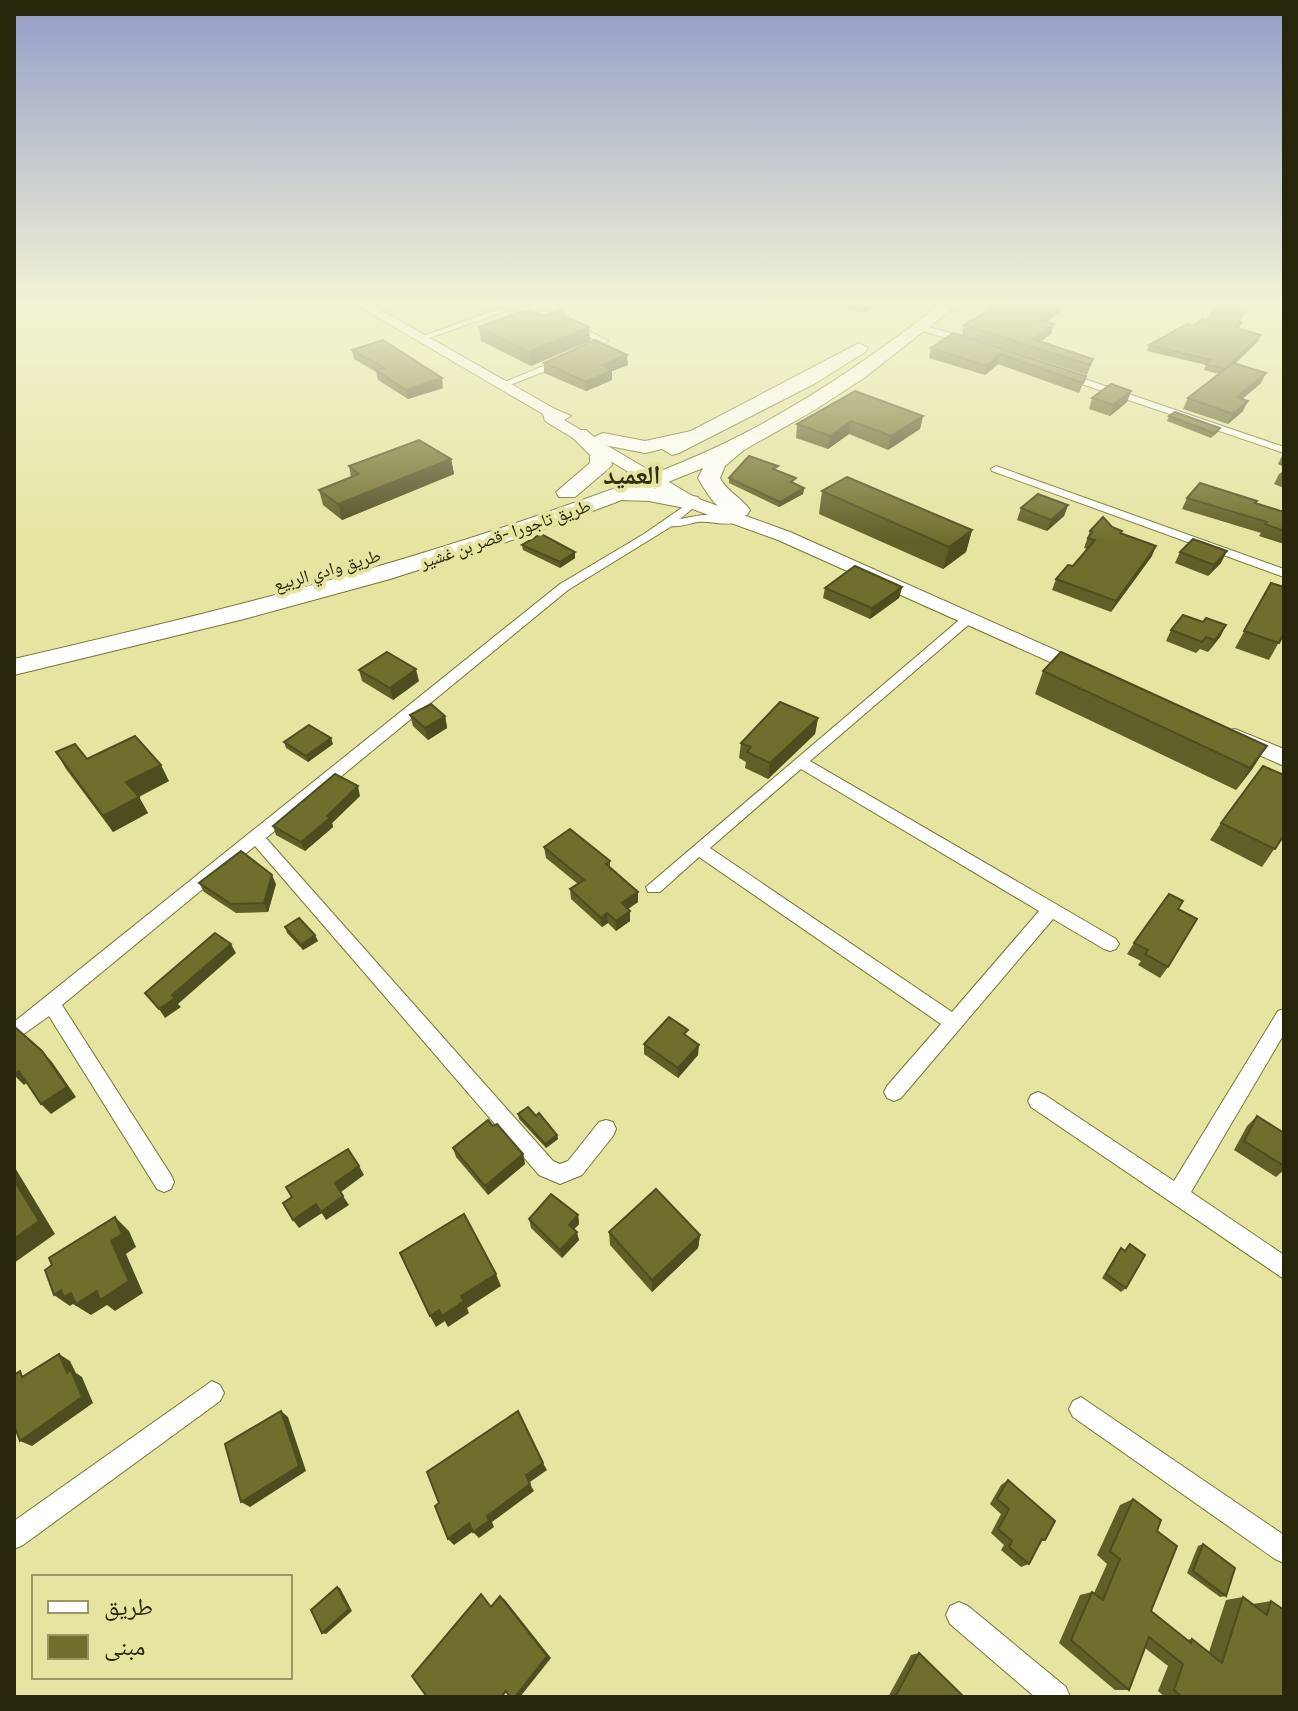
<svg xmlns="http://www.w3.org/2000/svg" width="1298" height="1711" font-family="Commissioner,'Noto Naskh Arabic',sans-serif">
<rect width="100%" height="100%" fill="#e5e4a1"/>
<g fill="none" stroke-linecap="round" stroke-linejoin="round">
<defs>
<g id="street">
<path d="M521,301H533L424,340L417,338Z"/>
<path d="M918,301H927L923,303Z"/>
<path d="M567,323H573L608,341L587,354H581V350L597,341L567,327Z"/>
<path d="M922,325L973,340L974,342L970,345L919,330L918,328Z"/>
<path d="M563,358L566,359V363L505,387L497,385Z"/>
<path d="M1061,373H1067L1284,447V453L1061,377Z"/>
<path d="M996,466L1284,569V577L992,471L991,469Z"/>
<path d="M693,500L699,503L680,519C698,515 726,510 742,520C730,528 711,520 697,522C688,524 681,527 672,526L568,590L266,838L553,1161L560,1164L568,1161L599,1122L606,1120L613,1122L616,1129L613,1136L582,1175L560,1184L539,1175L255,846L62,1005L171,1175L174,1182L171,1189L164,1192L157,1189L49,1016L14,1041V1022L560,584L644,534Z"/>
<path d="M969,614L975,618L973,621L810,761L1116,939L1119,944L1116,949L1110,951L1104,949L1053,919L901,1098L894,1101L887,1098L884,1092L887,1086L941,1024L699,857L660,892H648L646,887L965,615ZM801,769L1039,911L952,1012L710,848Z"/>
<path d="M1284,1009V1034L1191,1192L1284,1255V1279L1031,1107L1028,1101L1031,1095L1038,1092L1045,1095L1174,1181L1278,1011Z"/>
<path d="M212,1381L220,1385L224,1393L220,1401L23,1545L14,1549V1521Z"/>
<path d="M1081,1397L1284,1535V1563L1275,1559L1073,1417L1069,1409L1073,1401Z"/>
<path d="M959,1602L968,1606L1066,1687L1070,1697H1035L950,1624L946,1615L950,1606Z"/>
</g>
<g id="secondary">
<path d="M350,301H365L555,409L571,416L564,420L696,498L790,532L1091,666L1094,670L1084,676L1077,674L778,540L684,506L545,421L543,414Z"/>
<path d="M1235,729L1284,749V766L1227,741L1224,736L1227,731Z"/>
</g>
<g id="highway">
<path d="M944,301H962L864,378L813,411L744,450L725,466L720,478C728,493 741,497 750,510L747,515C723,521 708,496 698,478L703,468L653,488L698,497L701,502L698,507L690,509L649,501L622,500L534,533L390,579L244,619L14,675V659C199,616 383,571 562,507C625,485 688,463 747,432C817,395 882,350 944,301Z"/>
<path d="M859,343L868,348L865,352L814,384L679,453L672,455L662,449L645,453L604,445L610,453L612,465L608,469L575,497H559L556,492L590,463V455L569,434L572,430H586L594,437L603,433L645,441L691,431Z"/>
</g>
</defs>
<use href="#street" stroke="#757434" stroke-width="2"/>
<use href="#secondary" stroke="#757434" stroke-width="2"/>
<use href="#highway" stroke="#757434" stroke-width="2"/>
<use href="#street" fill="#fff" fill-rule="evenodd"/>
<use href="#secondary" fill="#fff" fill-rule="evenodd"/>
<use href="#highway" fill="#fff" fill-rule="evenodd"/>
</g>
<g fill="#605f27">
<path d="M687,301H715L699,306Z"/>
<path d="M776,301H816L798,309Z"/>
<path d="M823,301H885L863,313Z"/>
<path d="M991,304L1054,324L1051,334L1040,342L1093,359L1087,375L962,335L964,325L989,310Z"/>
<path d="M1248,308L1240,322H1242L1239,329L1258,341L1235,364L1261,383L1242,399L1243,411L1228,424L1183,409L1188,398L1219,374L1204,370L1206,365L1147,351L1149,345L1206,321Z"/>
<path d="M544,316H564L590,341L531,366L481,341L479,327Z"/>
<path d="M953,333L1086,376L1079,393L998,364L985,375L929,358L931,348Z"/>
<path d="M352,350L443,388L408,399L378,380L376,372L354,359Z"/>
<path d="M544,363L628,365L612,371V380L586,391L544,373Z"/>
<path d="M1131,391L1127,402L1110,416L1089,409L1092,398Z"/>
<path d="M923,416L920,429L888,450L849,434L828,449L796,438L797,424Z"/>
<path d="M1169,416L1220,428L1217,433L1211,438L1167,421Z"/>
<path d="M1283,454H1284V467L1278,464Z"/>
<path d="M451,459L454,474L342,520L323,505L319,490L351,477L349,466Z"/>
<path d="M1284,470V488L1274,484L1279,474Z"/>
<path d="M777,471L795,484L804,488L803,494L779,507L729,483V478Z"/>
<path d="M822,491L972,530L966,552L943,569L819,514Z"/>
<path d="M1187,498L1256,503L1284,512V544L1259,536L1261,533L1182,509Z"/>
<path d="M1068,505L1064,516L1047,531L1017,520L1021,508Z"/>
<path d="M1112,527L1122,531L1121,534L1152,556L1111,612L1052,590L1056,579L1073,566L1088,549L1084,548L1090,531Z"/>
<path d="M522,545L575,552V558L560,568L523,550Z"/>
<path d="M1180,552L1221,563L1208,576L1175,563Z"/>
<path d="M1271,583L1284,633L1269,660L1235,648Z"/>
<path d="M902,587L899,598L870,619L823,598L825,588Z"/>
<path d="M1203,622L1226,625L1220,637L1208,652L1200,649L1196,653L1166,641L1171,630Z"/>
<path d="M359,670L419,681L393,700L362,681Z"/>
<path d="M1043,671L1253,768L1236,790L1035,694Z"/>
<path d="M410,715L445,716L447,728L428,740L413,726Z"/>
<path d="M818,718L815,734L768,779L745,768L746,762L739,758L741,743Z"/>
<path d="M284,742L333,744L308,762L286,748Z"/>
<path d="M56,752L87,759L169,781L139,797L148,813L113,832L66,769Z"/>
<path d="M360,796L332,823L333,827L305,851L276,835L273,826Z"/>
<path d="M1221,823L1284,835L1262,867L1210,840Z"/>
<path d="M544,847L610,861V868L638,892V902L628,909L630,911V921L616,931L608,923L602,927L571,899L570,889L578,884L546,858Z"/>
<path d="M199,883L276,884L268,912L236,913L204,892Z"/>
<path d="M1178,909L1168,967L1160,978L1138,965L1141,961L1127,954L1134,943Z"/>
<path d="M285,927L318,941L303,950L287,933Z"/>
<path d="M687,1037L698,1055L678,1078L644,1054V1044Z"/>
<path d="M518,1114L536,1116L557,1135L558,1139L546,1148L519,1119Z"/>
<path d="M1257,1116L1284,1133V1170L1276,1177L1234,1150L1247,1126Z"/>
<path d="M493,1126L523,1154L525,1164L488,1195L456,1157L453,1148Z"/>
<path d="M578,1215L579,1224L574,1229L579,1240L562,1258L531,1228L529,1219Z"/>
<path d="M609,1232L700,1235L698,1248L652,1292L610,1245Z"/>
<path d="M1130,1244L1126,1288L1121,1292L1102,1278L1117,1253L1121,1248L1124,1251Z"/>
<path d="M1008,1480L1045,1540L1040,1542L1029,1564L1021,1567L1001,1550L1004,1545L991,1533L1001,1514L990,1504L1001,1485Z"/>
<path d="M1133,1499L1157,1531L1151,1611L1186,1640L1192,1639L1209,1652L1226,1600L1243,1597L1253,1604L1271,1601L1284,1697H1165L1158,1691L1168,1666L1145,1648L1129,1690H1115L1059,1643L1080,1595L1092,1592L1094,1593L1107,1564L1097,1555L1120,1505Z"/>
<path d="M1203,1544L1226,1596L1220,1597L1187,1573L1198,1546Z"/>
<path d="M919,1653L964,1697H888L911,1655Z"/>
</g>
<g fill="#4e4d20">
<path d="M699,301H715L699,306Z"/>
<path d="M799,301H816L798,309Z"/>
<path d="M870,301H885L863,313L864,304Z"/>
<path d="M1064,301H1074L1037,330L1040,320Z"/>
<path d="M1054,324L1051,334L1033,347V339Z"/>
<path d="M589,327L590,341L531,366L529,352Z"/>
<path d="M1261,335L1258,341L1223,375L1226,369Z"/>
<path d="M1000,354L998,364L985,375L987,366Z"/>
<path d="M627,355L628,365L612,371V380L586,391V382L602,365Z"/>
<path d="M1266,373L1261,383L1232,408L1237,397Z"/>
<path d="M442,378L443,388L408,399L406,390Z"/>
<path d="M1131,391L1127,402L1110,416L1113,405Z"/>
<path d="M1248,401L1243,411L1228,424L1233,414Z"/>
<path d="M923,416L920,429L888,450L891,436Z"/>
<path d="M851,421L849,434L828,449L830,436Z"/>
<path d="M451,459L454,474L342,520L338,504Z"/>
<path d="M804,488L803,494L779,507L780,502Z"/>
<path d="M1068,505L1064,516L1047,531L1051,520Z"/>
<path d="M972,530L966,552L943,569L949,547Z"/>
<path d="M1156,546L1152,556L1111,612L1116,601Z"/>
<path d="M1227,551L1221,563L1208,576L1214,565Z"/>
<path d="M575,552V558L560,568V562Z"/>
<path d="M902,587L899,598L870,619L872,608Z"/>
<path d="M1226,625L1220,637L1208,652L1215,640Z"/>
<path d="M416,669L419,681L393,700L390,688Z"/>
<path d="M445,716L447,728L428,740L425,728Z"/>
<path d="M818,718L815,734L768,779L770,763Z"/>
<path d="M331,738L333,744L308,762L306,756Z"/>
<path d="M1267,746L1253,768L1236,790L1250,768Z"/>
<path d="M161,765L169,781L135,798L126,782Z"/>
<path d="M358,786L360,796L332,823L333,827L305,851L301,842Z"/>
<path d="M139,797L148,813L113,832L103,816Z"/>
<path d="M272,875L276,884L268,912L264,903Z"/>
<path d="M638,892V902L622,913V903Z"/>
<path d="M630,911V921L616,931V921Z"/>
<path d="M607,913L608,923L602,927L601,918Z"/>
<path d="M315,935L318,941L303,950L301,945Z"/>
<path d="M231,944L236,953L178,1004L181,1007L165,1018L159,1009L172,995Z"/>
<path d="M699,1045L698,1055L678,1078V1068Z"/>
<path d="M42,1051L52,1062L76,1097L51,1114L41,1104Z"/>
<path d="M19,1071L29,1081L24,1085L14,1075Z"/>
<path d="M557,1135L558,1139L546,1148L545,1144Z"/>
<path d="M523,1154L525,1164L488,1195L485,1186Z"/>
<path d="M14,1166L55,1234L14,1263Z"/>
<path d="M359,1166L364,1175L341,1192L335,1183Z"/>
<path d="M343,1196L349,1205L326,1220L321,1212Z"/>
<path d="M316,1204L322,1213L299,1228L293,1220Z"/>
<path d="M578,1215L579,1224L570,1234L569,1225Z"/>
<path d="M115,1217L129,1231L136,1247L126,1254L143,1293L115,1311L107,1305L91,1315L73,1304L70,1306L54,1295L61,1290L71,1293L97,1291L111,1241Z"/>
<path d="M577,1232L579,1240L562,1258L560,1250Z"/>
<path d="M700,1235L698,1248L652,1292V1280Z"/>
<path d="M496,1274L501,1286L467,1308L469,1313L448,1327L442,1316L461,1296Z"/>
<path d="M439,1310L445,1321L436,1327L430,1316Z"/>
<path d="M59,1354L70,1361L76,1373L82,1377L93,1403L32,1446L20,1441L67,1373Z"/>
<path d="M281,1411L288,1417L306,1471L250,1507L241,1502Z"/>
<path d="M543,1463L547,1470L530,1482L526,1475Z"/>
<path d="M530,1484L534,1491L492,1522L494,1527L479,1538L473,1532L487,1516Z"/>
<path d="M469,1523L475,1530L454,1545L448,1539Z"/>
<path d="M337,1587L340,1588L352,1611L326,1634L322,1633Z"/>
<path d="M500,1596L505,1600L551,1658L520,1697H515Z"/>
</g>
<g fill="#706e2d" stroke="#4e4d20" stroke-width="2">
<path d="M853,301H870L864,304Z"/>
<path d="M995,301H1064L1040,320L1054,324L1033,339L1093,359L1090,365L964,325L996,306L991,304Z"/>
<path d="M1223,301L1251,302L1239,321L1242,322L1236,328L1261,335L1225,369L1206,364L1211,360L1149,345L1187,324L1193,326L1202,319L1206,321Z"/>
<path d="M561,309L564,316L589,327L529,352L479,327L520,312L530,310L544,316Z"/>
<path d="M953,333L1086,376L1083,383L1000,354L987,366L931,348Z"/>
<path d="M383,340L442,378L406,390L376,370L384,368L352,350Z"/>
<path d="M595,340L627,355L602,365L612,370L586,382L544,363Z"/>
<path d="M1233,363L1266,373L1237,397L1248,401L1233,414L1188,398Z"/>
<path d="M1111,384L1131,391L1113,405L1092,398Z"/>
<path d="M855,391L923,416L891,436L851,421L830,436L797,424Z"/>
<path d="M1175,412L1220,428L1214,433L1169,416Z"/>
<path d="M419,440L451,459L338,504L319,490L359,474L349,466Z"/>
<path d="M749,456L778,466L773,469L796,478L791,482L804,488L780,502L729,478Z"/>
<path d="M847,477L972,530L949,547L822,491Z"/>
<path d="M1200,483L1257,501L1255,503L1284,512V531L1265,524L1267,522L1187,498Z"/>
<path d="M1038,494L1068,505L1051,520L1021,508Z"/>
<path d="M1103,517L1112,527L1122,531L1120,533L1156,546L1116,601L1056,579L1068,565L1073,566L1095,540L1088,538L1092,532L1090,531Z"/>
<path d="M541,534L575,552L560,562L522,545Z"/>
<path d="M1193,539L1227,551L1214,565L1180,552Z"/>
<path d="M855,566L902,587L872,608L825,588Z"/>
<path d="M1271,583L1284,587V633L1279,643L1244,631Z"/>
<path d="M1183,615L1203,622L1206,618L1226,625L1215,640L1206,637L1202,642L1171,630Z"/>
<path d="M387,652L416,669L390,688L359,670Z"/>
<path d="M1061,652L1267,746L1250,768L1043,671Z"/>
<path d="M780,702L818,718L770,763L747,752L751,747L741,743Z"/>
<path d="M431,704L445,716L425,728L410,715Z"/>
<path d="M309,725L331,738L306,756L284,742Z"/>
<path d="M135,736L161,765L126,782L139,797L103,816L56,752L75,744L87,759Z"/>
<path d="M1263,766L1284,775V835L1275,849L1221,823Z"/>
<path d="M335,774L358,786L327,816L330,818L301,842L273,826Z"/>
<path d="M570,829L610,861L606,864L638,892L622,903L630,911L616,921L607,913L601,918L570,889L584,880L544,847Z"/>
<path d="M241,851L272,875L264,903L231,904L199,883Z"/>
<path d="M1169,894L1183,901L1178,909L1197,919L1168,967L1145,954L1148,950L1134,943Z"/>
<path d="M299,918L315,935L301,945L285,927Z"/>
<path d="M215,933L231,944L172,995L175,998L159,1009L145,993Z"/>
<path d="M669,1017L688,1030L684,1034L699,1045L678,1068L644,1044Z"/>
<path d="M16,1028L42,1051L67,1087L41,1104L19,1071L14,1075V1029Z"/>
<path d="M528,1107L536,1116L539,1113L557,1135L545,1144L518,1114Z"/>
<path d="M1257,1116L1284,1133V1166L1244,1141Z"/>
<path d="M488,1120L493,1126L497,1124L523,1154L485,1186L453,1148Z"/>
<path d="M348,1149L359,1166L335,1183L343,1196L321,1212L316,1204L293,1220L283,1203L292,1197L286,1187Z"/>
<path d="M14,1180L39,1221L14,1239Z"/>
<path d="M656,1189L700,1235L652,1280L609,1232Z"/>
<path d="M551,1194L578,1215L569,1225L577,1232L560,1250L529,1219Z"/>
<path d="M464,1214L496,1274L461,1296L464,1301L442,1316L439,1310L430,1316L400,1253Z"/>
<path d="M115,1217L122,1234L111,1241L129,1281L100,1300L97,1291L76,1304L71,1293L64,1297L61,1290L54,1295L45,1270L52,1265L49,1258Z"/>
<path d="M1130,1244L1145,1255L1126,1288L1106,1274L1121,1248L1125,1251Z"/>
<path d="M59,1354L67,1373L71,1370L82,1397L20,1441L14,1425V1375L20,1371L22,1377Z"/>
<path d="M281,1411L299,1466L241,1502L225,1444Z"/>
<path d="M518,1411L543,1463L526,1475L530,1484L487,1516L489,1521L473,1532L469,1523L448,1539L435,1506L439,1503L427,1472Z"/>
<path d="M1008,1480L1055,1521L1045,1540L1042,1539L1029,1564L1009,1547L1012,1541L998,1529L1009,1509L997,1499Z"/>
<path d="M1133,1499L1161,1520L1157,1531L1177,1546L1151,1611L1191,1643L1192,1639L1222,1663L1243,1597L1267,1615L1271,1601L1284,1610V1697H1182L1174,1690L1183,1664L1149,1637L1129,1690L1071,1640L1092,1592L1103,1600L1120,1559L1110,1551Z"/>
<path d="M1203,1544L1235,1568L1226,1596L1193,1571Z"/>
<path d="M337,1587L349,1609L322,1633L311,1610Z"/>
<path d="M481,1594L491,1607L500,1596L547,1656L515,1697H510L506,1691L501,1697H427L412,1676Z"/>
<path d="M919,1653L964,1697H895Z"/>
</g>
<linearGradient id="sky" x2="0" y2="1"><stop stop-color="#939dc8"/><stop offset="0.56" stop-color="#f3f3d5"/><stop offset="1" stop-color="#f3f3d5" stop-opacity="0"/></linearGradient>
<rect width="1298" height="541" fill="url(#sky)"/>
<g text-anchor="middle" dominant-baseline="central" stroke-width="8" stroke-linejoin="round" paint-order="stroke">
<g font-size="18" fill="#27260b" stroke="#e5e4a1">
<text transform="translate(505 533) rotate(-19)">طريق تاجورا -قصر بن غشير</text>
<text transform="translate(327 569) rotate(-16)">طريق وادي الربيع</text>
</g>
<g font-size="26" font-weight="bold" fill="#31300e" stroke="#e5e4a1">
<text x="632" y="473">العميد</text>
</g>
</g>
<rect width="1298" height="1711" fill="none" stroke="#27260b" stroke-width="32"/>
<rect x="32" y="1575" width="260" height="104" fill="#e5e4a1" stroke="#999865" stroke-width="2"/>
<rect x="48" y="1601" width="40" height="12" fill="#ffffff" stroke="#999865" stroke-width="2"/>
<text x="104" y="1615" font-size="24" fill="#27260b">طريق</text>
<rect x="48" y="1635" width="40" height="24" fill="#706e2d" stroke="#999865" stroke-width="2"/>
<text x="104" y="1655" font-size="24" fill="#27260b">مبنى</text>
</svg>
